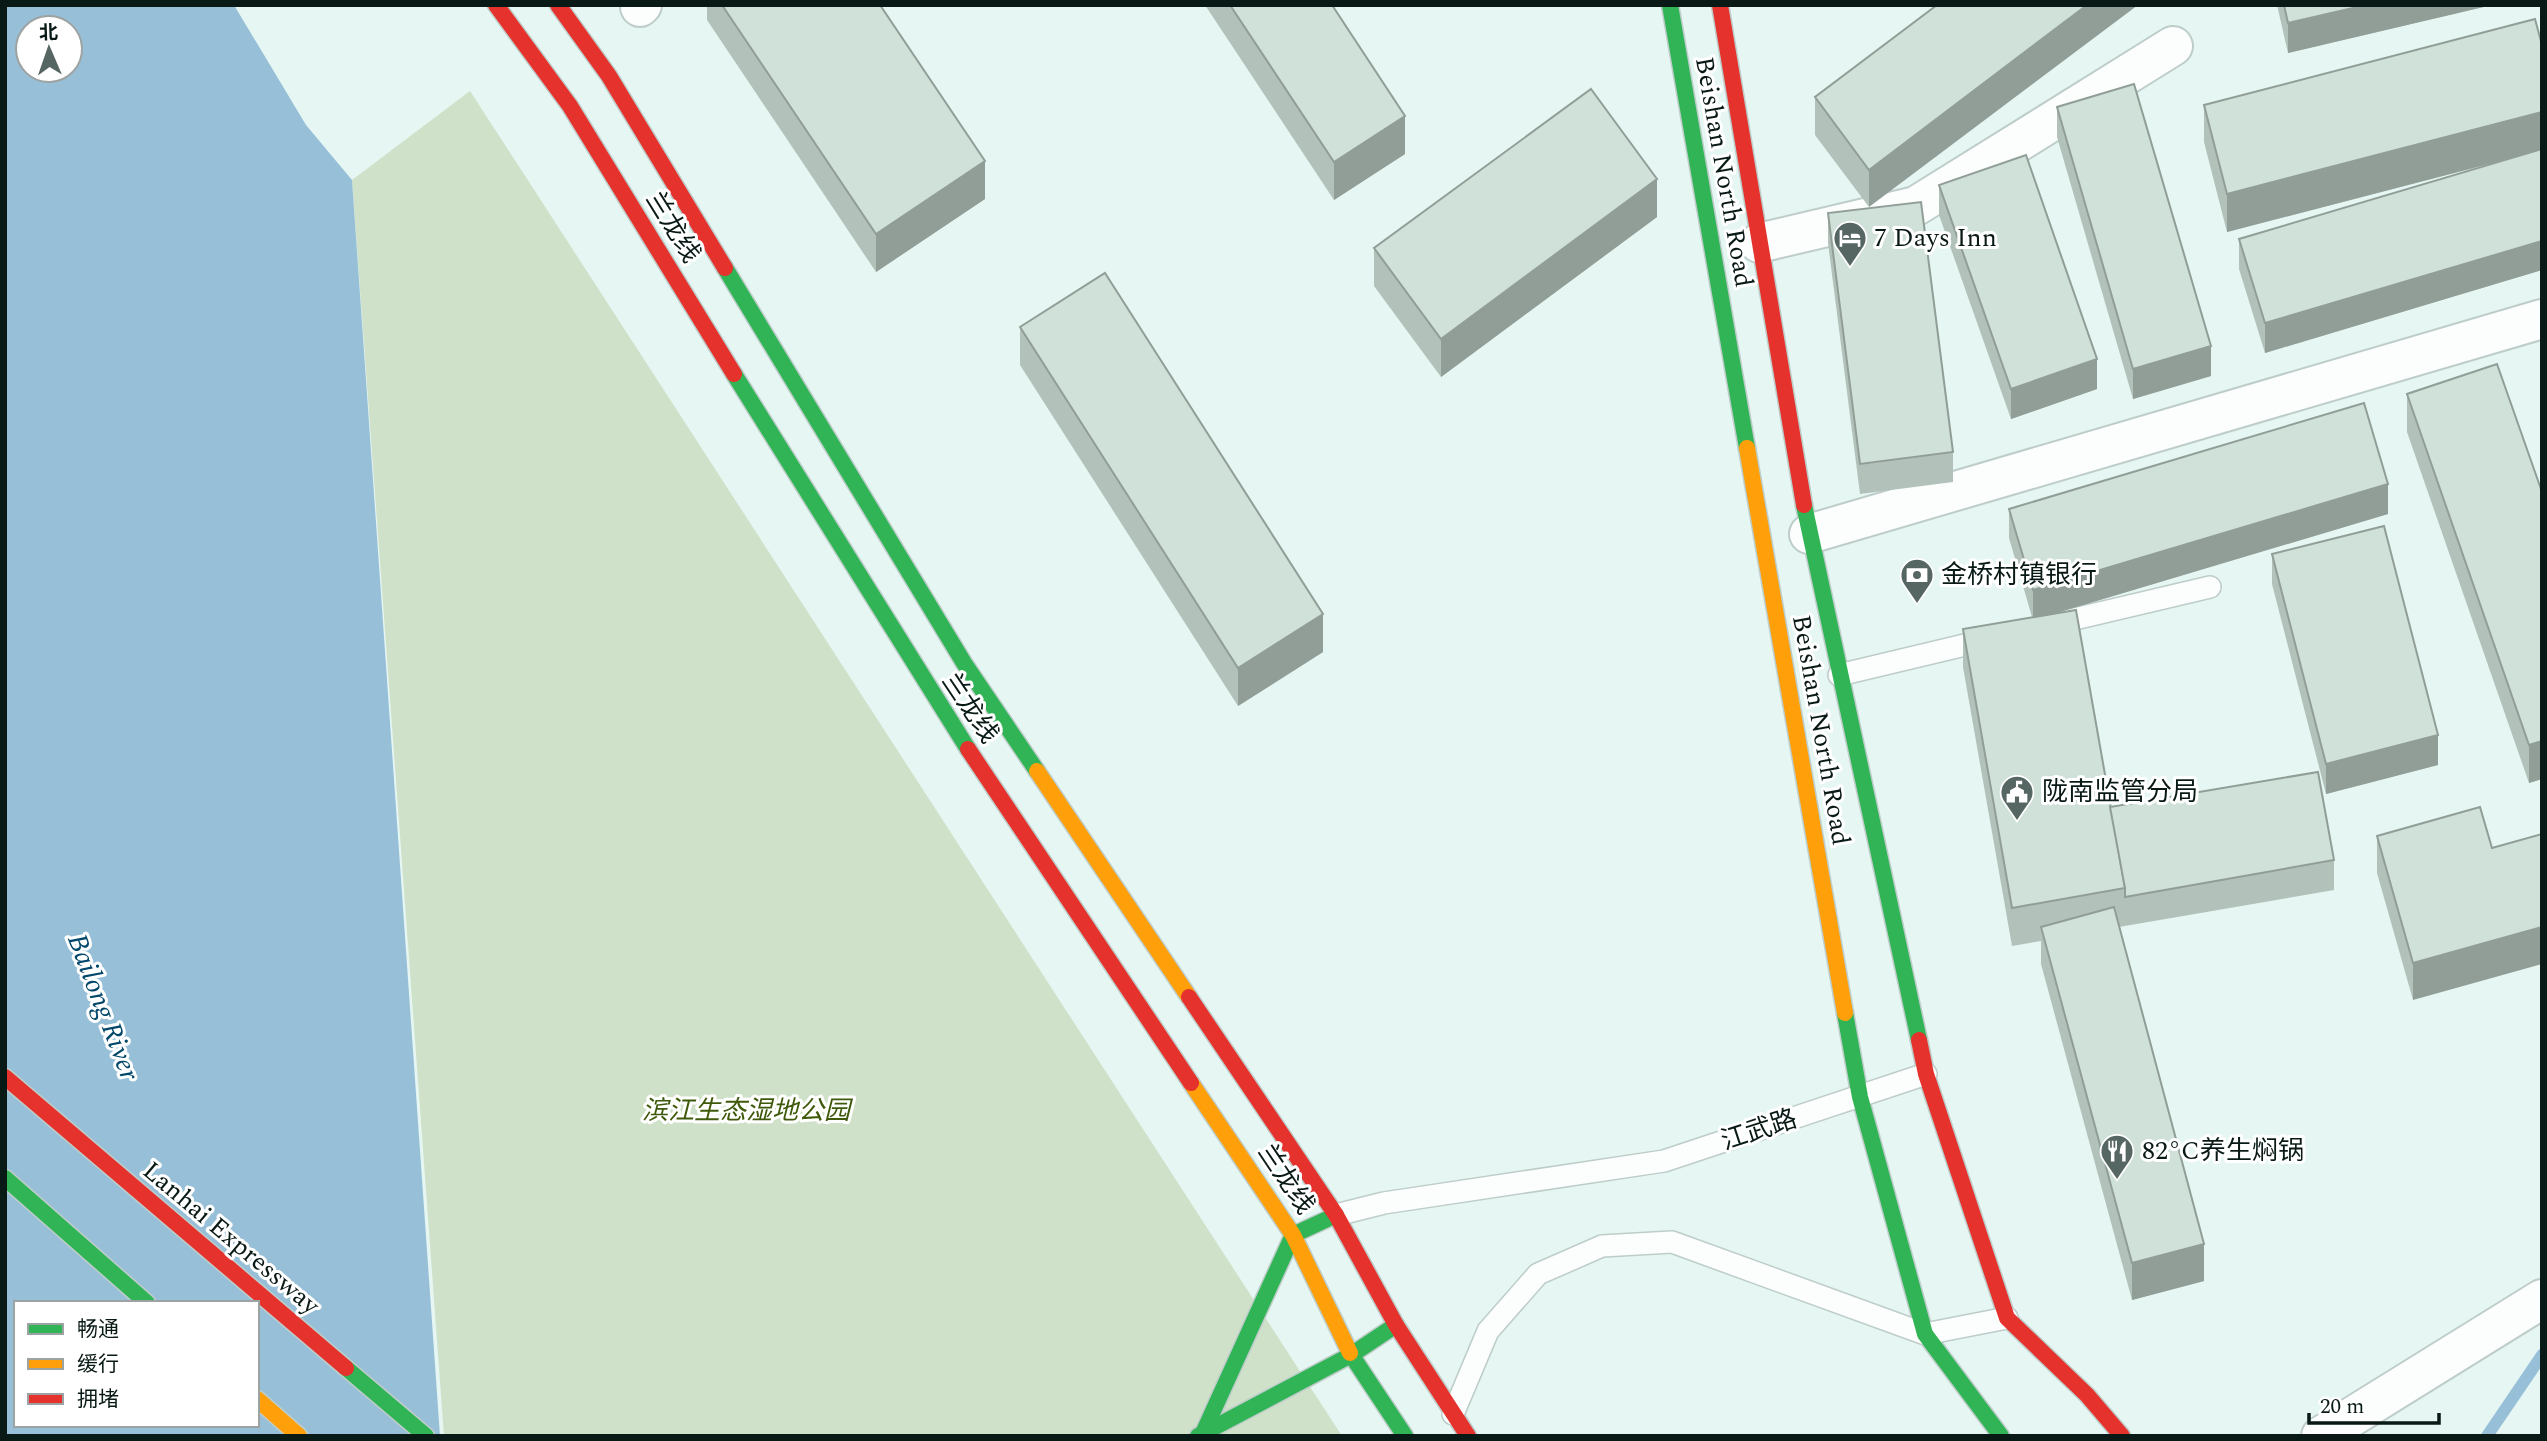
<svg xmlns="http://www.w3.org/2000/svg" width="2547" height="1441" font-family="Spectral,'Noto Sans SC',serif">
<rect width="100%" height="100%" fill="#e5f6f3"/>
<path fill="#d0e1ca" d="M470,91L1342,1436H444L352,180Z"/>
<path fill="#97c0d8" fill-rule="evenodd" d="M5,5H234L306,125L352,180L440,1436H5ZM28,28H70V70H28ZM16,1303H257V1425H16Z"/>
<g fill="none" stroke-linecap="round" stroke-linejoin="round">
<path stroke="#97c0d8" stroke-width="12" d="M2487,1436L2542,1355"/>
<defs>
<g id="lane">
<path d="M2049,625L2210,587"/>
<path d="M1839,675L1990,639"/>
<path d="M1336,1215L1384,1203L1664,1161L1926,1074"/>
<path d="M1453,1414L1488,1331L1538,1274L1602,1246L1672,1242L1925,1334L2007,1318"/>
</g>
<g id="street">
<path d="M640,7L642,5"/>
<path d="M1759,243L1916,206L2173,46"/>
<path d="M1809,534L2542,319"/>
<path d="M2321,1436L2542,1299"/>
</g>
<g id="fast">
<path d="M1670,5L1747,448"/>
<path d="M725,268L964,663L1037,771"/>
<path d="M734,374L968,749"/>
<path d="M1804,505L1919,1040"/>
<path d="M1845,1013L1860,1097L1925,1334L2001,1436"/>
<path d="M5,1178L147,1303"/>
<path d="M1350,1353L1405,1436"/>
<path d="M346,1368L426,1436"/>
<path d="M1204,1431L1293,1235L1336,1215"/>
<path d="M1198,1436L1351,1355L1396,1325"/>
</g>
<g id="slow">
<path d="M1747,448L1845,1013"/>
<path d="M1037,771L1189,997"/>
<path d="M1191,1083L1293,1235L1350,1353"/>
<path d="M257,1399L299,1436"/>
</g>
<g id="jam">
<path d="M496,5L570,106L734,374"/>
<path d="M558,5L609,76L725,268"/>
<path d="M1720,5L1804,505"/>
<path d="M968,749L1191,1083"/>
<path d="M1189,997L1336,1215L1396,1325L1468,1436"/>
<path d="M1919,1040L1926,1074L2007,1318L2087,1395L2122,1436"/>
<path d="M5,1077L346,1368"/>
</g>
</defs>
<use href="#lane" stroke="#becdca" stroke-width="24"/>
<use href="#street" stroke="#becdca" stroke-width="42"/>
<use href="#fast" stroke="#becdca" stroke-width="19"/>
<use href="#slow" stroke="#becdca" stroke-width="19"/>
<use href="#jam" stroke="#becdca" stroke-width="19"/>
<use href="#lane" stroke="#fbfefd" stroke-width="21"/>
<use href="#street" stroke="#fbfefd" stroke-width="38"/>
<use href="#fast" stroke="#30b455" stroke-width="16"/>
<use href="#slow" stroke="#ff9f0a" stroke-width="16"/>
<use href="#jam" stroke="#e5322d" stroke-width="16"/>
</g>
<g fill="#b2c2ba">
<path d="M707,5H880L985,199L876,272L707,20Z"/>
<path d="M1205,5H1332L1405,154L1334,200Z"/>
<path d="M1937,5L1869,207L1815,135V97Z"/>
<path d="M2277,5H2492L2288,53Z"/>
<path d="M2542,45V270L2265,353L2239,269V239L2509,159L2227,232L2204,142V105Z"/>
<path d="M2057,107L2211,376L2133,399L2057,137Z"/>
<path d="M1939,185L2097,389L2011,419L1939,215Z"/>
<path d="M1828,213L1953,452V482L1860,494L1828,243Z"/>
<path d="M1657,217L1441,377L1374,286V248Z"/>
<path d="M1020,327L1323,652L1238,706L1020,365Z"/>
<path d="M2407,394L2542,492V779L2529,783L2407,432Z"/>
<path d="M2009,509L2388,514L2053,614L2110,807L2334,860V890L2119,927L2204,1281L2132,1300L2041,964V941L2012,946L1963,667V629L2032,617L2009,538Z"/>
<path d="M2272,554L2438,765L2326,794L2272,584Z"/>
<path d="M2480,807L2413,1000L2377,873V836Z"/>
</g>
<g fill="#919e97">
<path d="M2087,5H2138L1869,207V170Z"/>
<path d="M2366,5H2492L2288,53V23Z"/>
<path d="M2542,112V150L2227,232V194Z"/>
<path d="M1405,116V154L1334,200V162Z"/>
<path d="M985,161V199L876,272V234Z"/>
<path d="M1657,179V217L1441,377V339Z"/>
<path d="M2542,241V270L2265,353V323Z"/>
<path d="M2211,346V376L2133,399V369Z"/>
<path d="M2097,359V389L2011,419V389Z"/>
<path d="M2388,484V514L2033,620V590Z"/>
<path d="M1323,614V652L1238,706V668Z"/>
<path d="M2438,735V765L2326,794V764Z"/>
<path d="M2542,741V779L2529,783V745Z"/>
<path d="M2542,927V964L2413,1000V963Z"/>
<path d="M2204,1244V1281L2132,1300V1263Z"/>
</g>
<g fill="#cfe1d8" stroke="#919e97" stroke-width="2">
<path d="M722,5H880L985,161L876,234Z"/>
<path d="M1230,5H1332L1405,116L1334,162Z"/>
<path d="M1937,5H2087L1869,170L1815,97Z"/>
<path d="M2284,5H2366L2288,23Z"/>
<path d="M2535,19L2542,45V112L2227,194L2204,105Z"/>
<path d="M2134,84L2211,346L2133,369L2057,107Z"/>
<path d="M1591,89L1657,179L1441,339L1374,248Z"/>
<path d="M2542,149V241L2265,323L2239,239Z"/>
<path d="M2026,155L2097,359L2011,389L1939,185Z"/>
<path d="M1921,202L1953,452L1860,464L1828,213Z"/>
<path d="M1105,273L1323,614L1238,668L1020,327Z"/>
<path d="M2497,364L2542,492V741L2529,745L2407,394Z"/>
<path d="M2364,403L2388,484L2033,590L2009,509Z"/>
<path d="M2384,526L2438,735L2326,764L2272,554Z"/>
<path d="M2076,610L2125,888L2012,908L1963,629Z"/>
<path d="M2318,772L2334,860L2125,897V888L2110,807Z"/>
<path d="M2480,807L2492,848L2542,834V927L2413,963L2377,836Z"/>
<path d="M2114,907L2204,1244L2132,1263L2041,927Z"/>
</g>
<defs>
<symbol id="hotel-pin" viewBox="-11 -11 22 30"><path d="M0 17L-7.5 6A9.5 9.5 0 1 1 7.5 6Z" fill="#566663" stroke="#fff"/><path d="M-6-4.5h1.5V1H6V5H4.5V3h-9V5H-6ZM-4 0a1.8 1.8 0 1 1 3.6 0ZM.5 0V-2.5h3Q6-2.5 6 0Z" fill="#fff"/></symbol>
<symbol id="bank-pin" viewBox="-11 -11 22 30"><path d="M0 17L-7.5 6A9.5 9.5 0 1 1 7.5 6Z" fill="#566663" stroke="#fff"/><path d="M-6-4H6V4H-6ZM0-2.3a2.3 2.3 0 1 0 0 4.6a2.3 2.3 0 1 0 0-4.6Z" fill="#fff"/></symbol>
<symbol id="civic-pin" viewBox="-11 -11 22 30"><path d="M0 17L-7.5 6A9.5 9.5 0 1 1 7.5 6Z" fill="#566663" stroke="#fff"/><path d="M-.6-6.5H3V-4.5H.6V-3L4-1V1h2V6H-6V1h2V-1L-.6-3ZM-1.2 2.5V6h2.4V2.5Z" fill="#fff"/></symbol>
<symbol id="restaurant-pin" viewBox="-11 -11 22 30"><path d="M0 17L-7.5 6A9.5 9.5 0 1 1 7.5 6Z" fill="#566663" stroke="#fff"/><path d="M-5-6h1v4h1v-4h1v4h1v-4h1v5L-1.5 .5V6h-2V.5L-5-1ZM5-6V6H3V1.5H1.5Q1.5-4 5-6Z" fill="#fff"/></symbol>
</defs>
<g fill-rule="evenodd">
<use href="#hotel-pin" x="1831" y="219" width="38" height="52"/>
<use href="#bank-pin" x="1898" y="556" width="38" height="52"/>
<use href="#civic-pin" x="1998" y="773" width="38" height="52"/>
<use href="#restaurant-pin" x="2098" y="1132" width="38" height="52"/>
</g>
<g text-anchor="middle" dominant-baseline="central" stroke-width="6" stroke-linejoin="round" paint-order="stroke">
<g font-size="26" fill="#091916" stroke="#fff">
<text transform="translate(1724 172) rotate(80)">Beishan North Road</text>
<text transform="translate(673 227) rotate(58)">兰龙线</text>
<text transform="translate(970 708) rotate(56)">兰龙线</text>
<text transform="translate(1821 730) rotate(80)">Beishan North Road</text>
<text transform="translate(1759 1130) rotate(-18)">江武路</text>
<text transform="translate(1286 1179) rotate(56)">兰龙线</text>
<text transform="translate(231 1238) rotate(40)">Lanhai Expressway</text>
</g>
<g font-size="26" fill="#091916" stroke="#fff" text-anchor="start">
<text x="1874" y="238">7 Days Inn</text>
<text x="1941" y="575">金桥村镇银行</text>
<text x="2042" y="792">陇南监管分局</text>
<text x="2142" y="1151">82°C养生焖锅</text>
</g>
<g font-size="26" font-style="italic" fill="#3e5909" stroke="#fff">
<text x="746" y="1111">滨江生态湿地公园</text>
</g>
<g font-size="28" font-style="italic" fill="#004769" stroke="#fff">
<text transform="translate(103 1007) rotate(69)">Bailong River</text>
</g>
</g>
<rect width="2547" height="1441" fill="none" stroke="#091916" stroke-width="14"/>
<rect x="14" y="1301" width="245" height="126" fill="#ffffff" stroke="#9da3a2" stroke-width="2"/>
<rect x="28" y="1324" width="35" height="10" fill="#30b455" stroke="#9da3a2" stroke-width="2"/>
<text x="77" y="1336" font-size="21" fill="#091916">畅通</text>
<rect x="28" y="1359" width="35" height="10" fill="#ff9f0a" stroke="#9da3a2" stroke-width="2"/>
<text x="77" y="1371" font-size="21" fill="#091916">缓行</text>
<rect x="28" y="1394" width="35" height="10" fill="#e5322d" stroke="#9da3a2" stroke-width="2"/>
<text x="77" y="1406" font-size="21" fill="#091916">拥堵</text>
<g transform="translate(49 49) rotate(358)"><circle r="33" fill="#ffffff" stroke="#9da3a2" stroke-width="2"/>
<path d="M0-5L12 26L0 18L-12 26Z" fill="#566663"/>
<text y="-10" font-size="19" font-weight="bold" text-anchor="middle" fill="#091916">北</text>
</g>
<path d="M2309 1413v10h130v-10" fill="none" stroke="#091916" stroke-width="3.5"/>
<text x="2320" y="1413" font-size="21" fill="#091916" stroke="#ffffff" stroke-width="5" paint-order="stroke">20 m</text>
</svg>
